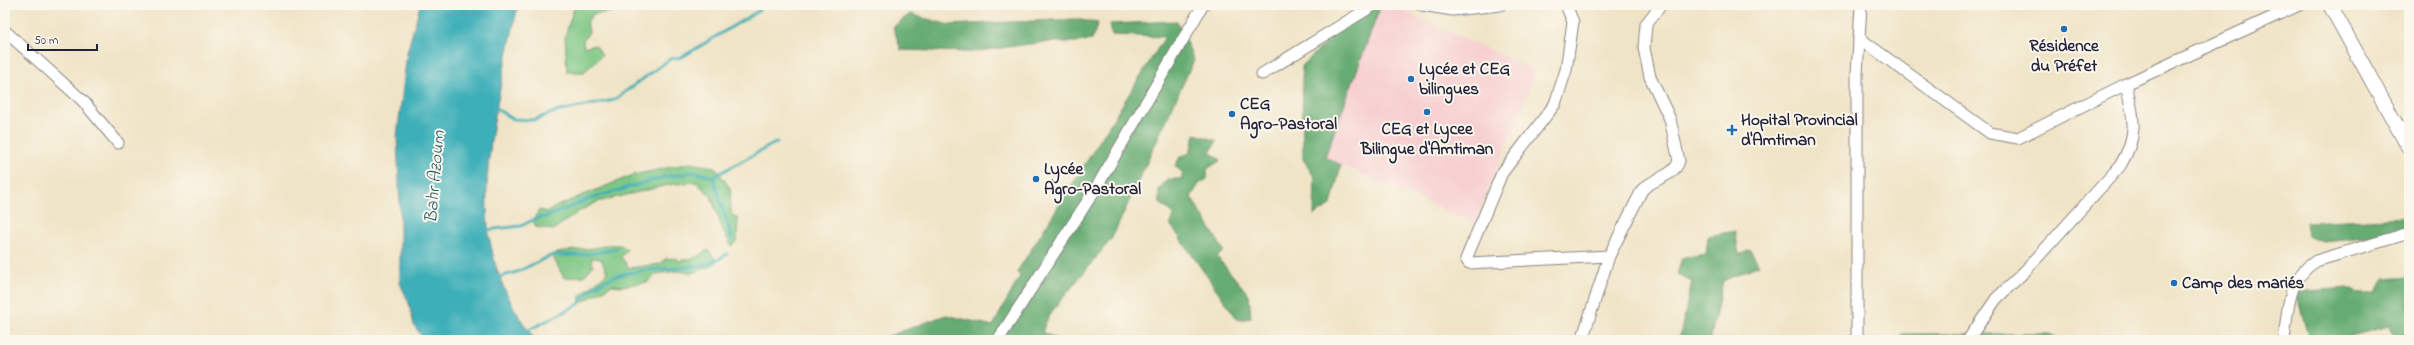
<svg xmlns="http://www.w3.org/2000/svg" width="2414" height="345" font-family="'Indie Flower',sans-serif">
<rect width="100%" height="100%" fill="#fbf7ec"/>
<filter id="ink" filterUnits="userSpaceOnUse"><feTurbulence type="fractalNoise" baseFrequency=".025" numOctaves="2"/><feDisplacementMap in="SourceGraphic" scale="8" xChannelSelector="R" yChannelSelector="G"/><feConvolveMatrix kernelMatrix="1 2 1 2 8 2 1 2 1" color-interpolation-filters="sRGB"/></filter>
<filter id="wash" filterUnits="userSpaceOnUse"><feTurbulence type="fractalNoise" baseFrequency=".012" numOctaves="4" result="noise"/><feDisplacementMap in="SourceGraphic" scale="16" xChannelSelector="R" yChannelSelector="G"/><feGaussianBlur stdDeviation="0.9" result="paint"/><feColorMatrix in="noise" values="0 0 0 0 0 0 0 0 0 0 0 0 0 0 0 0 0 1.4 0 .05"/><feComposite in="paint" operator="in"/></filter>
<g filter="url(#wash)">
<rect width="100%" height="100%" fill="#f0e4c6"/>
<path fill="#f7cfd1" d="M1381,5H1390L1536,71L1475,223L1325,158Z"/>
<g fill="#7ec784" stroke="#507460">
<path d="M575,5H619L620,11L593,14L587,22L589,32L583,41L584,47L596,45L602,55L584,72H567L565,36Z"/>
<path d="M690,163L715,167L730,188L731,214L738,219L737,241L731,246L723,231L711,196L696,182L668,185L597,202L578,212L553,230L536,227L533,220L539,210L547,212L559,205L633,175Z"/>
<path d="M607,245H621L627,250L621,257L629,268L661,264L665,259L677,258L678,261L694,258L708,250L716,260L712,266L691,273L677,271L656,274L648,282L622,286L612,285L579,304L580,296L605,275L607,272L601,259L591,258L593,266L584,276L564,278L552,255C567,248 589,251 607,245Z"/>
</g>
<g fill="#66ac72" stroke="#446756">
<path d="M1360,5H1381L1325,157L1341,165L1331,205L1314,215L1315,178L1303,159L1302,66L1352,17Z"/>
<path d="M910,14L949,25L1075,19L1098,23L1092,39L1079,42H1044L972,52L901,50L893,27Z"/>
<path d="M1177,21L1194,60L1112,238L1049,315L1042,332L1060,340H878L946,315L993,326L1020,276L1017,272L1165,37L1112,35L1110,24Z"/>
<path d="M1195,134L1217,141L1210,152L1221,160L1207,169V179L1199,184L1191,197L1224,251L1217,257L1249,295L1251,318L1238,320L1170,224L1173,214L1159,202V190L1167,179H1181L1183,173L1175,166L1180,157L1190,153Z"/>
<path d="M2409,217V234L2323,242L2308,236L2306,222Z"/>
<path d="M1735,231L1739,255L1750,250L1759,265L1723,281L1710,340H1679L1692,281L1677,274L1682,258L1706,254L1708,236Z"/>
<path d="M2409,277V340H2397L2389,326L2347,337L2345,340H2309L2296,292L2347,288L2358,293H2376L2384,279Z"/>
<path d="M1901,334H2051L2060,340H1902Z"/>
</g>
<path fill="#3eafb8" stroke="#30687a" d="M420,5H518C503,77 475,178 492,251C499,284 515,313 535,340H424L414,325L409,303L400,283V207L397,137L407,53Z"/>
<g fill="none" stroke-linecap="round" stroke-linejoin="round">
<g stroke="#3eafb8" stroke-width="3">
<path d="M493,107L513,119L534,120L555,112L614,100L670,59L682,57L758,11L763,5"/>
<path d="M713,177L732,239"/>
<path d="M486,230L521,226L537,218L546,217L589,199L664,177L694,172L713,177L777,142"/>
<path d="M496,278L517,272L552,255H582L617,249"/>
<path d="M525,332L579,304C607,259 669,275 710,263C716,262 722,257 727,254"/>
</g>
</g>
</g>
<g filter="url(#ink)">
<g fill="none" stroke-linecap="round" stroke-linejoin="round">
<defs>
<g id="minor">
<path d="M1422,5L1453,10L1500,5"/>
<path d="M1566,5L1573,22L1566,70L1555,104L1502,173L1466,259L1469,263L1609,256"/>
<path d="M5,31L83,101L118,143"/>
<path d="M1859,38L1990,133L2018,138L2126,84L2299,5"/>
<path d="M1262,74L1374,5"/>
<path d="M998,340L1096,188L1203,5"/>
<path d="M1582,340L1609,256L1642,190C1653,178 1674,177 1679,161L1670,119L1650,77L1644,48L1646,24L1661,5"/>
<path d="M1857,340V74L1861,5"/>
<path d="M1968,340L1996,299L2026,270L2120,166C2139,134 2134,119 2126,84"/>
<path d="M2284,340C2288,309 2287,279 2316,261L2409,233"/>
</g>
<path id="major" d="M2330,5L2409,148"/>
</defs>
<use href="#minor" stroke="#898380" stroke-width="13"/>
<use href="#major" stroke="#898380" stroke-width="16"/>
<use href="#minor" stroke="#fff" stroke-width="11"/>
<use href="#major" stroke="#fff" stroke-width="14"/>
</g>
</g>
<g fill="#1f6fb2" stroke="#fbf7ec" stroke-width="1.5">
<circle cx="2064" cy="29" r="4"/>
<circle cx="1411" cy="79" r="4"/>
<circle cx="1427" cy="112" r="4"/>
<circle cx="1232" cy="114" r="4"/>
<path d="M1730 124h4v4h4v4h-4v4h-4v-4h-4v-4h4z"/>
<circle cx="1036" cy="179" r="4"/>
<circle cx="2174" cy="283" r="4"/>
</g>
<g text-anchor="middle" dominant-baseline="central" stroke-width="4" stroke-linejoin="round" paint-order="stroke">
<g font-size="17" font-weight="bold" fill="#22223b" stroke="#fbf7ec" text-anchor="start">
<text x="2064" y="46" text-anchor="middle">Résidence<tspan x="2064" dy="20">du Préfet</tspan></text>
<text x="1419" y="69">Lycée et CEG<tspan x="1419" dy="20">bilingues</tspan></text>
<text x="1240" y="104">CEG<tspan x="1240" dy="20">Agro-Pastoral</tspan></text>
<text x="1741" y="120">Hopital Provincial<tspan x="1741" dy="20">d'Amtiman</tspan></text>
<text x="1427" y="129" text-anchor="middle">CEG et Lycee<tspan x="1427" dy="20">Bilingue d'Amtiman</tspan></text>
<text x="1044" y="169">Lycée<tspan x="1044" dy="20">Agro-Pastoral</tspan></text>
<text x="2182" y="283">Camp des mariés</text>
</g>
<g font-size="18" font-style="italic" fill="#2d5a6d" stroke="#fbf7ec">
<text transform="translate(436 177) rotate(-85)">Bahr Azoum</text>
</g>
</g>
<rect width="2414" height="345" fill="none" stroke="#fbf7ec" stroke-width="20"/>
<path d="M28 44v6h69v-6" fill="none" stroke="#22223b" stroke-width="2"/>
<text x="34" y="44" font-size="12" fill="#22223b" stroke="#fbf7ec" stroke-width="3" paint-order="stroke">50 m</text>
</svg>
